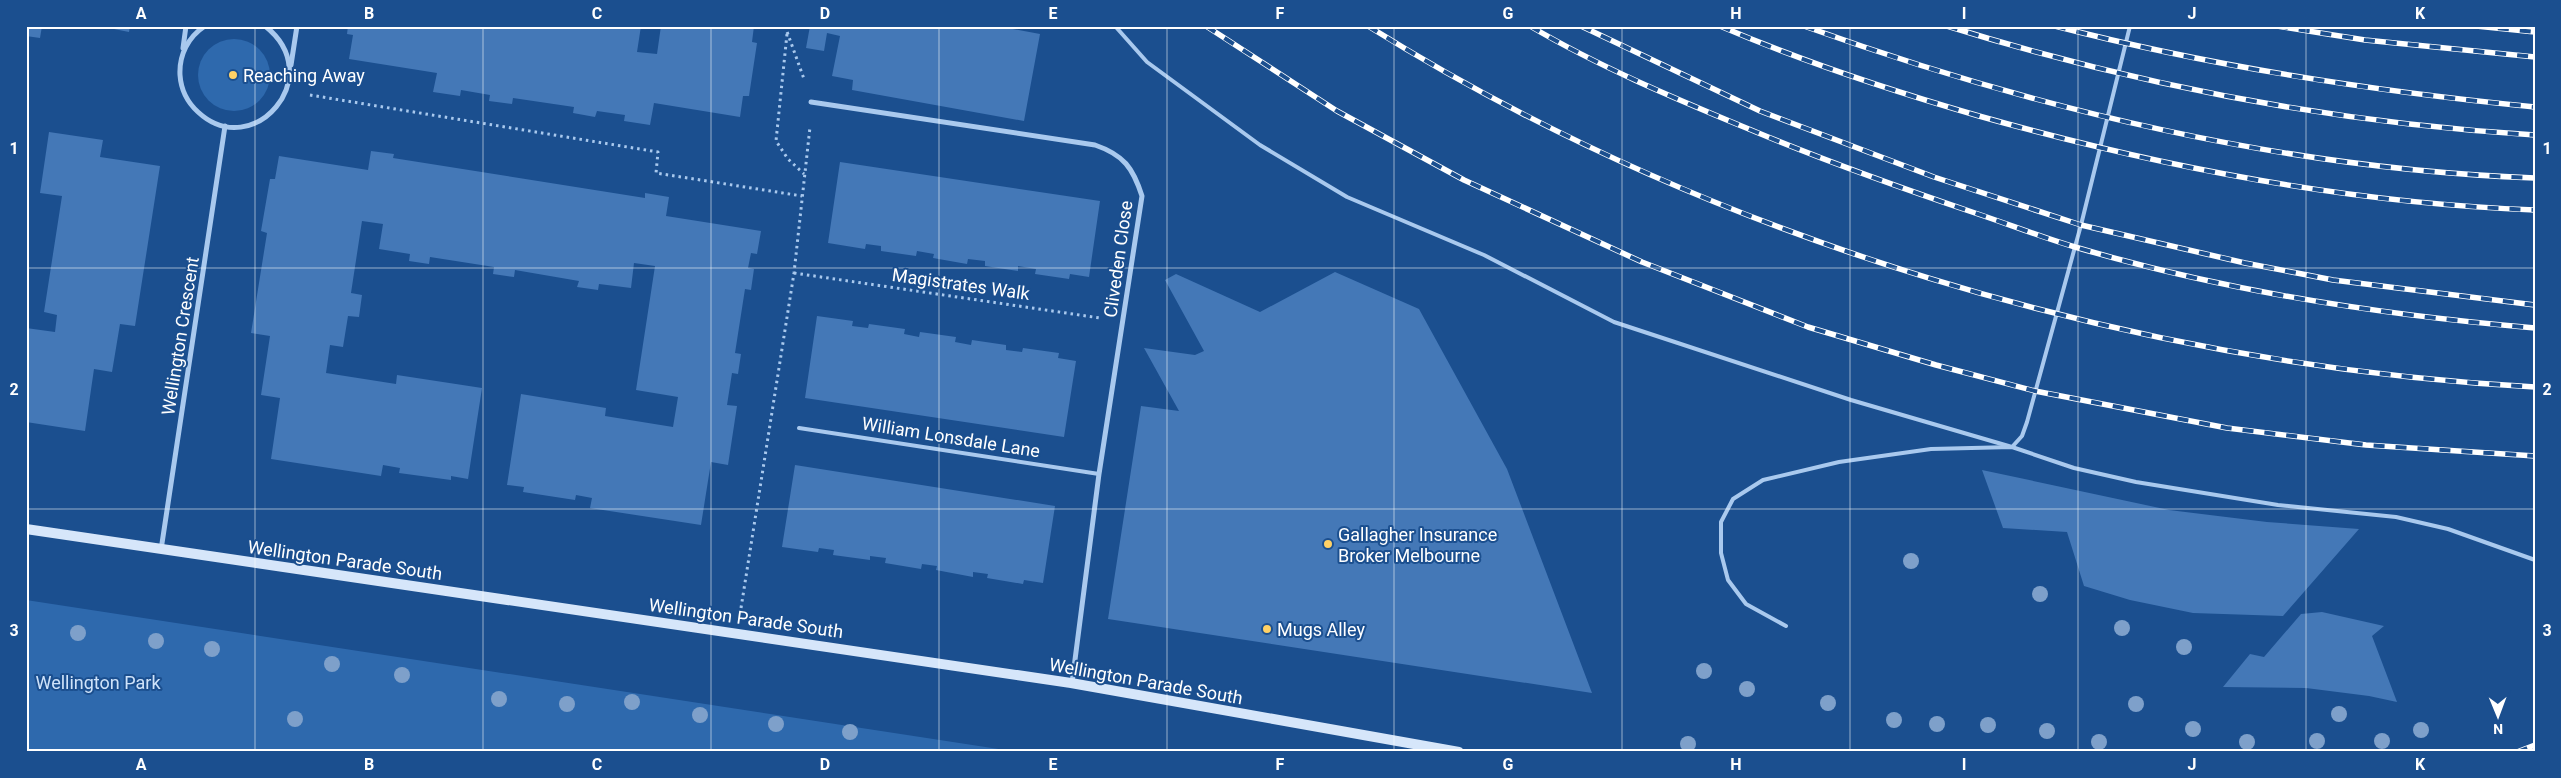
<svg xmlns="http://www.w3.org/2000/svg" width="2561" height="778" font-family="Roboto,sans-serif">
<rect width="100%" height="100%" fill="#1b4f8f"/>
<g fill="#2e69ad">
<circle cx="234" cy="75" r="36"/>
<path d="M26,600L1018,752H26Z"/>
</g>
<g fill="#4478b7">
<path d="M26,26H42L40,38L26,36Z"/>
<path d="M99,26H130L129,32Z"/>
<path d="M348,26H641L637,52L657,54L661,26H754L752,42L757,43L749,96H743L740,117L654,103L650,125L624,121L625,115L597,111L595,117L573,113L574,107L513,98L512,104L489,101L490,95L461,90L460,96L433,92L437,73L349,59L353,35L347,34Z"/>
<path d="M810,26H997L1040,34L1024,121L852,90L853,80L832,76L840,36L827,33L824,51L806,48Z"/>
<path d="M49,132L103,140L100,157L160,166L135,326L120,324L112,372L94,369L85,431L26,422V328L55,332L57,315L44,312L62,196L40,193Z"/>
<path d="M371,151L394,154L393,158L645,198V193L669,197L666,216L761,231L757,254L751,253L748,268L754,269L751,290L745,289L735,353L741,354L738,374L732,373L727,405L737,406L728,465L711,462L701,525L590,508L592,498L576,495L575,500L523,492L524,487L507,485L521,394L606,408L605,416L673,427L678,397L636,390L655,266L634,263L631,288L599,284L598,290L577,287L579,281L515,270L514,277L493,274L494,267L430,257L429,264L409,261L410,254L379,249L383,224L362,221L351,293L362,295L359,317L348,316L343,347L330,345L326,373L396,384L397,375L482,388L468,479L451,476V480L399,473L400,468L383,465L381,476L271,459L280,398L261,395L270,336L251,333L267,233L261,231L270,179H275L279,156L368,170Z"/>
<path d="M840,162L1100,201L1089,277L1070,274L1069,279L1035,274L1036,269L1018,266V271L985,266V261L968,259L967,264L933,258L934,254L917,251L916,256L881,251V246L866,244L865,249L828,243Z"/>
<path d="M1335,272L1419,309L1507,469L1592,693L1108,619L1141,406L1179,411L1144,348L1195,355L1204,351L1165,280L1176,274L1260,312Z"/>
<path d="M817,316L853,321L852,326L868,328L869,324L905,329L904,334L919,337L920,332L956,337L955,342L971,345L972,340L1006,345V350L1022,352L1023,348L1059,353L1058,358L1076,361L1064,437L805,398Z"/>
<path d="M795,465L1055,506L1043,583L1024,580L1023,584L987,578L988,574L973,572V577L936,570L937,566L922,564L921,569L885,563L886,558L870,556V560L833,555L834,550L819,548L818,552L782,547Z"/>
<path d="M1982,470L2169,510L2267,522L2359,529L2283,616L2193,613L2130,600L2084,586L2067,532L2003,528Z"/>
<path d="M2322,612L2384,626L2372,636L2397,702L2369,696L2306,688L2223,687L2250,654L2264,657L2301,614Z"/>
</g>
<g fill="none" stroke-linecap="round" stroke-linejoin="round">
<g stroke="#a9c9ee" stroke-width="3" stroke-dasharray="2.5 4" stroke-linecap="butt">
<path d="M785,26L804,79"/>
<path d="M787,34L776,141L788,159L804,174"/>
<path d="M310,95L658,152L656,173L802,196"/>
<path d="M794,273L1100,318"/>
<path d="M741,608L794,273L810,127"/>
</g>
<g stroke="#a9c9ee" stroke-width="4">
<path d="M1115,26L1147,62L1260,145L1347,197L1484,255L1614,322L1851,400L2012,447L2022,436L2027,422L2081,225L2130,26"/>
<path d="M799,428L1099,474"/>
<path d="M1786,626L1746,604L1728,580L1721,553V522L1733,499L1763,480L1839,462L1931,449L2012,447L2074,468L2136,482L2278,505L2396,517L2448,529L2535,560"/>
</g>
<g stroke="#a9c9ee" stroke-width="5">
<path d="M205,26C188,37 179,55 180,75C181,90 187,102 198,112C253,163 329,76 265,26"/>
<path d="M183,48L186,26"/>
<path d="M291,65L297,26"/>
<path d="M811,102L1095,145C1124,155 1133,168 1142,196L1099,474L1072,683"/>
<path d="M161,550L225,126"/>
</g>
<path stroke="#d6e6fa" stroke-width="10" d="M26,529L1071,683L1459,752"/>
<defs>
<g id="rail">
<path d="M1206,26L1337,111L1464,180L1642,262L1808,327L1936,365L2035,391L2227,428L2366,445L2535,456"/>
<path d="M1368,26C1710,239 2133,365 2535,387"/>
<path d="M1530,26C1601,68 1679,100 1756,132C1828,162 1901,188 1975,213C2008,224 2041,237 2075,247C2224,291 2381,315 2535,328"/>
<path d="M1581,26L1760,111L1934,177L2081,225L2245,263L2333,280L2535,305"/>
<path d="M1720,26C1804,62 1892,91 1979,116C2160,167 2347,203 2535,210"/>
<path d="M1804,26C2038,110 2285,169 2535,178"/>
<path d="M1947,26C2137,85 2336,123 2535,135"/>
<path d="M2055,26C2213,67 2372,91 2535,107"/>
<path d="M2277,26L2365,40L2535,57"/>
<path d="M2476,26L2535,32"/>
<path d="M2517,752L2535,745"/>
</g>
</defs>
<use href="#rail" stroke="#fff" stroke-width="5.5"/>
<use href="#rail" stroke="#1b4f8f" stroke-width="4" stroke-dasharray="11" stroke-linecap="butt"/>
</g>
<g fill="#7ea0ca">
<circle cx="1911" cy="561" r="8"/>
<circle cx="2040" cy="594" r="8"/>
<circle cx="2122" cy="628" r="8"/>
<circle cx="78" cy="633" r="8"/>
<circle cx="156" cy="641" r="8"/>
<circle cx="2184" cy="647" r="8"/>
<circle cx="212" cy="649" r="8"/>
<circle cx="332" cy="664" r="8"/>
<circle cx="1704" cy="671" r="8"/>
<circle cx="402" cy="675" r="8"/>
<circle cx="1747" cy="689" r="8"/>
<circle cx="499" cy="699" r="8"/>
<circle cx="632" cy="702" r="8"/>
<circle cx="1828" cy="703" r="8"/>
<circle cx="567" cy="704" r="8"/>
<circle cx="2136" cy="704" r="8"/>
<circle cx="2339" cy="714" r="8"/>
<circle cx="700" cy="715" r="8"/>
<circle cx="295" cy="719" r="8"/>
<circle cx="1894" cy="720" r="8"/>
<circle cx="776" cy="724" r="8"/>
<circle cx="1937" cy="724" r="8"/>
<circle cx="1988" cy="725" r="8"/>
<circle cx="2193" cy="729" r="8"/>
<circle cx="2421" cy="730" r="8"/>
<circle cx="2047" cy="731" r="8"/>
<circle cx="850" cy="732" r="8"/>
<circle cx="2317" cy="741" r="8"/>
<circle cx="2382" cy="741" r="8"/>
<circle cx="2099" cy="742" r="8"/>
<circle cx="2247" cy="742" r="8"/>
<circle cx="1688" cy="744" r="8"/>
</g>
<path fill="none" stroke="#fff" stroke-width="1" stroke-opacity="0.55" d="M255,26V752M483,26V752M711,26V752M939,26V752M1167,26V752M1394,26V752M1622,26V752M1850,26V752M2078,26V752M2306,26V752M26,268H2535M26,509H2535"/>
<g fill="#ffd166" stroke="#1b4f8f" stroke-width="2">
<circle cx="233" cy="75" r="5"/>
<circle cx="1328" cy="544" r="5"/>
<circle cx="1267" cy="629" r="5"/>
</g>
<g text-anchor="middle" dominant-baseline="central" stroke-width="4" stroke-linejoin="round" paint-order="stroke">
<g font-size="18" fill="#fff" stroke="#1b4f8f" text-anchor="start">
<text x="243" y="75">Reaching Away</text>
<text x="1338" y="534">Gallagher Insurance<tspan x="1338" dy="21">Broker Melbourne</tspan></text>
<text x="1277" y="629">Mugs Alley</text>
</g>
<g font-size="18" fill="#fff" stroke="#1b4f8f">
<text transform="translate(1118 259) rotate(-82)">Cliveden Close</text>
<text transform="translate(961 284) rotate(8)">Magistrates Walk</text>
<text transform="translate(180 336) rotate(-81)">Wellington Crescent</text>
<text transform="translate(951 437) rotate(9)">William Lonsdale Lane</text>
<text transform="translate(345 560) rotate(8)">Wellington Parade South</text>
<text transform="translate(746 618) rotate(8)">Wellington Parade South</text>
<text transform="translate(1146 681) rotate(10)">Wellington Parade South</text>
</g>
<g font-size="18" fill="#cfe3fa" stroke="#1b4f8f">
<text x="98" y="682">Wellington Park</text>
</g>
</g>
<rect width="2561" height="778" fill="none" stroke="#1b4f8f" stroke-width="55"/>
<g transform="translate(2498 716) rotate(179)" stroke="#1b4f8f" stroke-width="4" paint-order="stroke">
<path d="M0-4L9 19L0 12L-9 19Z" fill="#ffffff"/>
<text y="-8" font-size="14" font-weight="bold" text-anchor="middle" fill="#ffffff">N</text>
</g>
<rect x="28" y="28" width="2506" height="722" fill="none" stroke="#fff" stroke-width="2"/>
<g font-size="16" text-anchor="middle" font-weight="bold" fill="#fff">
<text x="141" y="19">A</text>
<text x="369" y="19">B</text>
<text x="597" y="19">C</text>
<text x="825" y="19">D</text>
<text x="1053" y="19">E</text>
<text x="1280" y="19">F</text>
<text x="1508" y="19">G</text>
<text x="1736" y="19">H</text>
<text x="1964" y="19">I</text>
<text x="2192" y="19">J</text>
<text x="2420" y="19">K</text>
<text x="14" y="154">1</text>
<text x="2547" y="154">1</text>
<text x="14" y="395">2</text>
<text x="2547" y="395">2</text>
<text x="14" y="636">3</text>
<text x="2547" y="636">3</text>
<text x="141" y="770">A</text>
<text x="369" y="770">B</text>
<text x="597" y="770">C</text>
<text x="825" y="770">D</text>
<text x="1053" y="770">E</text>
<text x="1280" y="770">F</text>
<text x="1508" y="770">G</text>
<text x="1736" y="770">H</text>
<text x="1964" y="770">I</text>
<text x="2192" y="770">J</text>
<text x="2420" y="770">K</text>
</g>
</svg>
